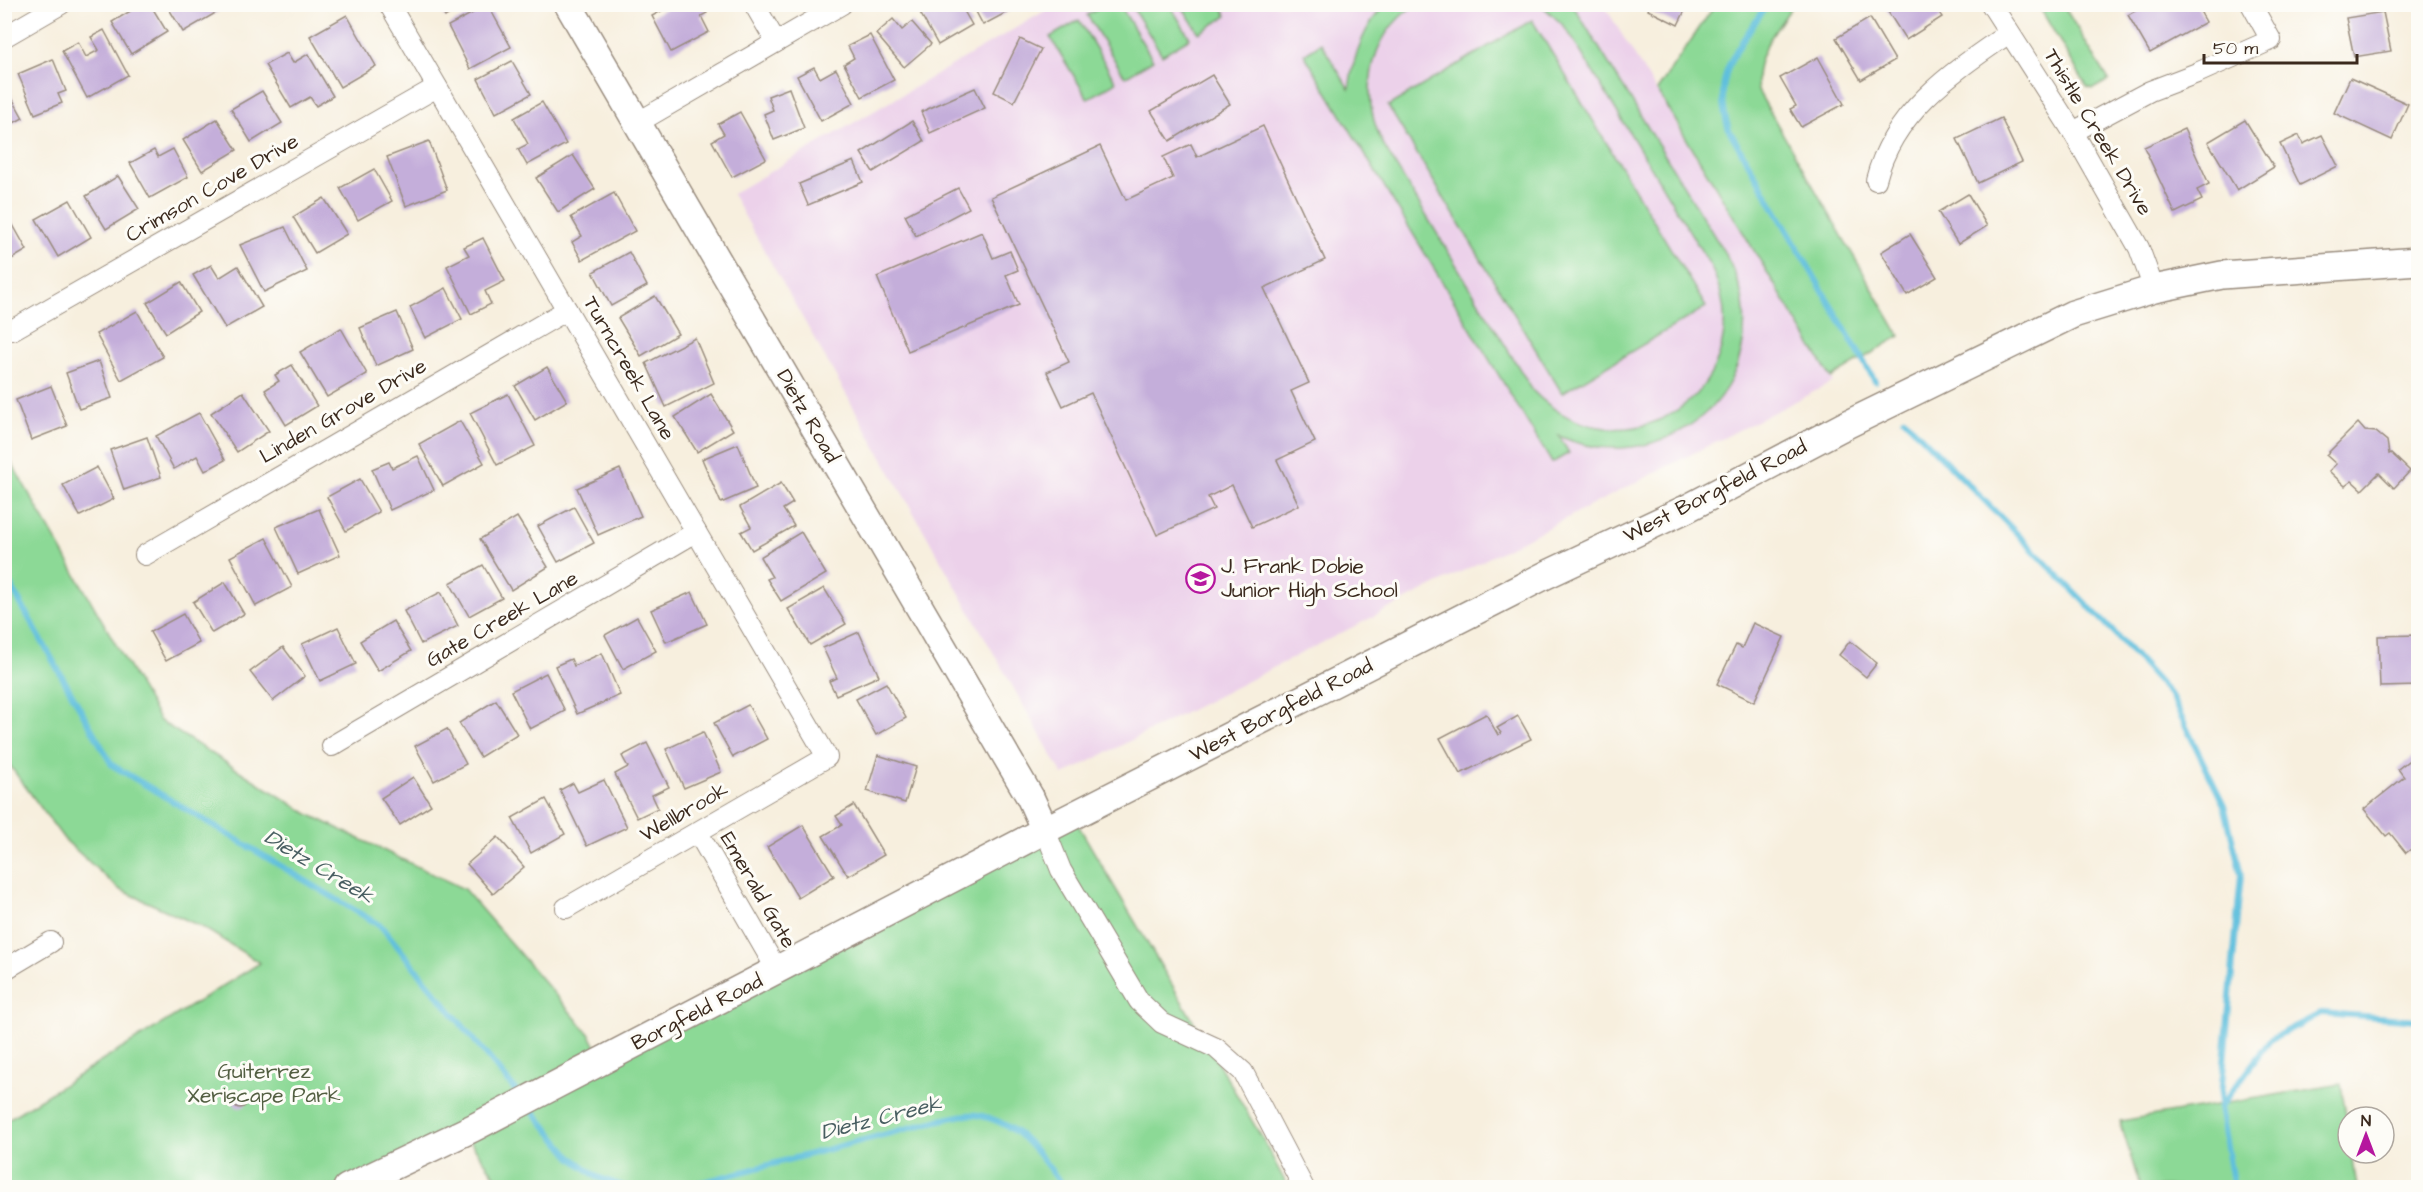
<svg xmlns="http://www.w3.org/2000/svg" width="2423" height="1192" font-family="'Architects Daughter',sans-serif">
<rect width="100%" height="100%" fill="#fdfcf7"/>
<filter id="ink" filterUnits="userSpaceOnUse"><feTurbulence type="fractalNoise" baseFrequency=".0167" numOctaves="2"/><feDisplacementMap in="SourceGraphic" scale="12" xChannelSelector="R" yChannelSelector="G"/><feConvolveMatrix kernelMatrix="1 2 1 2 8 2 1 2 1" color-interpolation-filters="sRGB"/></filter>
<filter id="wash" filterUnits="userSpaceOnUse"><feTurbulence type="fractalNoise" baseFrequency=".008" numOctaves="4" result="noise"/><feDisplacementMap in="SourceGraphic" scale="24" xChannelSelector="R" yChannelSelector="G"/><feGaussianBlur stdDeviation="1.35" result="paint"/><feColorMatrix in="noise" values="0 0 0 0 0 0 0 0 0 0 0 0 0 0 0 0 0 1.4 0 .05"/><feComposite in="paint" operator="in"/></filter>
<g filter="url(#wash)">
<rect width="100%" height="100%" fill="#f7efde"/>
<path fill="#ecd1ea" d="M1055,5H1604L1833,382L1063,775L732,194Z"/>
<g fill="#8cd996" stroke="#64825a" stroke-width="1.5">
<path d="M1105,5H1120L1153,60L1125,77L1087,15Z"/>
<path d="M1131,5H1170L1190,38L1162,55Z"/>
<path d="M1181,5H1220L1227,16L1199,33Z"/>
<path d="M1385,5H1415C1366,38 1359,99 1385,148L1533,391C1627,486 1770,385 1710,265L1571,36L1561,23L1541,5H1571L1576,10L1726,255C1735,273 1743,291 1744,311C1753,412 1648,476 1559,436L1569,453L1552,463L1304,54L1321,43L1349,89C1353,58 1362,28 1385,5Z"/>
<path d="M1715,5H1793C1775,32 1752,56 1758,91L1900,336L1831,378L1657,90Z"/>
<path d="M2038,5H2063L2109,80L2093,89L2087,87Z"/>
<path d="M1079,20L1116,82L1088,99L1050,37Z"/>
<path d="M1532,20L1706,307L1562,393L1388,106Z"/>
<path d="M4,450L160,721L308,814L464,889L590,1035L603,1060L1074,818L1261,1136L1288,1187H503L464,1133L347,1187H5V1121L260,963L204,928L119,889L64,839L5,759Z"/>
<path d="M2341,1084L2348,1128V1153H2352L2357,1187H2140L2120,1121Z"/>
</g>
<g fill="none" stroke-linecap="round" stroke-linejoin="round">
<g stroke="#5fbfdd" stroke-width="6">
<path d="M1767,4C1738,50 1710,73 1729,130L1875,381"/>
<path d="M1904,419L2106,624L2171,696L2224,805L2241,874L2220,1107L2234,1188"/>
<path d="M4,574L112,765L381,926L520,1096"/>
<path d="M2222,1105L2271,1039L2322,1013L2418,1020"/>
<path d="M529,1106L571,1157L597,1177L628,1188"/>
<path d="M681,1188L940,1120C951,1118 966,1113 977,1115C1020,1123 1040,1155 1064,1188"/>
</g>
</g>
<g id="blocks">
<g fill="#c4aeda">
<path d="M142,4H150L167,32L131,54L112,22Z"/>
<path d="M166,4H215L219,11L183,32Z"/>
<path d="M437,4H465L445,17Z"/>
<path d="M674,4H703L707,13L701,16L709,32L671,52L652,16Z"/>
<path d="M927,4H960L972,25L938,45L918,9Z"/>
<path d="M972,4H1010L1013,9L983,25Z"/>
<path d="M1650,4H1688L1678,25L1648,10Z"/>
<path d="M1883,4H1934L1942,17L1906,40Z"/>
<path d="M2147,4H2196L2206,22L2150,53L2128,15Z"/>
<path d="M488,5L511,47L470,69L448,26Z"/>
<path d="M2383,12L2391,51L2354,57L2346,18Z"/>
<path d="M347,15L376,66L340,87L310,36Z"/>
<path d="M1870,18L1895,60L1861,80L1836,38Z"/>
<path d="M893,19L902,30L912,22L931,44L904,67L876,34Z"/>
<path d="M104,30L128,75L87,98L62,51L78,42L86,57L99,50L91,37Z"/>
<path d="M870,35L894,80L862,97L844,64L854,58L848,46Z"/>
<path d="M1020,39L1041,49L1014,102L994,92Z"/>
<path d="M287,53L293,63L308,54L333,96L316,106L310,97L291,108L265,65Z"/>
<path d="M1818,57L1844,104L1801,127L1790,109L1796,106L1780,78Z"/>
<path d="M53,59L66,91L58,94L62,103L35,114L18,74Z"/>
<path d="M512,61L531,94L496,113L478,79Z"/>
<path d="M814,67L820,78L836,69L854,103L821,121L797,76Z"/>
<path d="M1212,75L1230,104L1170,141L1151,111Z"/>
<path d="M2350,78L2408,104L2392,140L2334,113Z"/>
<path d="M6,87L23,118L4,128V88Z"/>
<path d="M789,88L804,128L774,140L764,114L773,110L768,96Z"/>
<path d="M975,88L985,108L930,133L921,112Z"/>
<path d="M262,91L282,123L251,142L231,109Z"/>
<path d="M542,102L566,144L527,165L518,149L528,144L514,118Z"/>
<path d="M740,112L766,159L732,177L712,141L724,134L718,124Z"/>
<path d="M2001,118L2022,162L1978,183L1957,139Z"/>
<path d="M217,119L237,150L202,171L183,140Z"/>
<path d="M2245,120L2274,167L2237,190L2208,142Z"/>
<path d="M912,121L924,141L873,172L861,153Z"/>
<path d="M1263,126L1325,260L1264,288L1309,383L1291,391L1315,442L1277,460L1299,505L1252,527L1232,485L1208,497L1214,509L1157,535L1091,393L1063,406L1047,372L1069,362L991,197L1100,146L1126,200L1173,178L1163,157L1191,144L1197,157Z"/>
<path d="M2184,129L2209,184L2197,190L2202,200L2175,213L2144,147Z"/>
<path d="M2299,135L2303,144L2322,135L2338,166L2300,185L2280,144Z"/>
<path d="M429,141L447,190L406,206L387,157Z"/>
<path d="M173,149L188,177L150,198L130,163L154,150L158,157Z"/>
<path d="M573,155L595,189L558,212L536,178Z"/>
<path d="M854,161L863,182L808,205L799,184Z"/>
<path d="M374,169L392,201L358,220L340,188Z"/>
<path d="M118,176L139,209L106,229L86,196Z"/>
<path d="M958,188L969,208L916,236L905,215Z"/>
<path d="M614,193L635,231L582,260L572,242L582,236L571,217Z"/>
<path d="M1968,194L1987,226L1958,244L1938,212Z"/>
<path d="M324,198L347,234L315,253L293,217Z"/>
<path d="M70,200L91,237L58,257L36,219Z"/>
<path d="M8,216L27,250L5,263V218Z"/>
<path d="M285,227L307,271L264,292L240,245Z"/>
<path d="M982,232L993,258L1010,251L1018,270L1006,275L1019,305L908,351L877,277Z"/>
<path d="M1910,234L1937,277L1907,295L1881,252Z"/>
<path d="M483,238L505,281L485,291L491,304L471,314L447,266L469,255L464,247Z"/>
<path d="M629,252L647,286L611,306L593,272Z"/>
<path d="M211,265L219,278L238,266L262,307L225,328L193,275Z"/>
<path d="M181,282L199,312L166,333L147,303Z"/>
<path d="M446,288L462,319L425,338L410,307Z"/>
<path d="M655,296L678,334L641,356L618,318Z"/>
<path d="M137,311L163,357L121,380L96,334Z"/>
<path d="M397,312L413,349L376,366L360,328Z"/>
<path d="M341,328L367,374L327,397L300,352Z"/>
<path d="M695,338L714,383L666,407L646,363Z"/>
<path d="M99,361L112,398L79,409L66,373Z"/>
<path d="M292,365L317,406L286,425L265,390L279,381L275,375Z"/>
<path d="M547,367L567,401L535,420L515,386Z"/>
<path d="M51,386L67,426L31,440L16,400Z"/>
<path d="M243,392L269,431L237,452L211,413Z"/>
<path d="M508,394L535,446L497,465L470,413Z"/>
<path d="M711,394L733,430L697,452L675,417Z"/>
<path d="M199,413L225,460L205,471L197,456L174,469L156,436Z"/>
<path d="M460,421L484,463L443,486L419,444Z"/>
<path d="M2358,423L2365,431L2376,432L2387,441L2389,454L2391,453L2410,471L2394,488L2379,473L2362,490L2352,481L2345,486L2329,471L2336,464L2326,455Z"/>
<path d="M147,437L161,477L124,490L110,450Z"/>
<path d="M738,444L756,488L721,503L702,459Z"/>
<path d="M418,456L434,490L390,510L372,469L389,462L392,468Z"/>
<path d="M97,467L114,499L80,516L63,485Z"/>
<path d="M620,469L641,516L598,535L577,488Z"/>
<path d="M360,479L379,512L346,531L327,497Z"/>
<path d="M781,483L793,503L783,509L794,526L752,550L741,532L751,527L740,507Z"/>
<path d="M574,507L594,543L558,562L538,526Z"/>
<path d="M319,509L340,555L298,574L276,527Z"/>
<path d="M517,517L548,567L511,590L480,539Z"/>
<path d="M801,532L826,574L781,601L767,579L772,577L760,557Z"/>
<path d="M266,538L292,587L256,606L230,557Z"/>
<path d="M483,565L502,598L469,616L450,583Z"/>
<path d="M225,582L244,614L212,633L193,602Z"/>
<path d="M824,588L846,624L810,645L788,609Z"/>
<path d="M441,592L458,626L421,644L404,611Z"/>
<path d="M692,592L707,624L666,642L651,610Z"/>
<path d="M183,614L199,643L166,661L150,632Z"/>
<path d="M637,617L656,651L623,669L605,635Z"/>
<path d="M393,621L411,651L378,671L360,641Z"/>
<path d="M1753,623L1784,637L1754,702L1717,684L1736,645L1742,648Z"/>
<path d="M338,627L356,664L320,681L302,644Z"/>
<path d="M859,632L879,676L836,695L829,681L837,678L823,648Z"/>
<path d="M2418,635V686L2380,687L2378,636Z"/>
<path d="M1850,641L1877,663L1866,677L1839,655Z"/>
<path d="M283,647L305,676L273,701L250,672Z"/>
<path d="M602,653L620,695L577,714L555,666L571,659L574,666Z"/>
<path d="M546,673L565,711L530,729L511,691Z"/>
<path d="M886,683L906,718L876,735L856,699Z"/>
<path d="M496,700L517,734L480,757L459,723Z"/>
<path d="M748,705L767,739L733,757L714,723Z"/>
<path d="M1486,714L1498,735L1501,733L1497,728L1518,716L1531,739L1460,774L1440,738Z"/>
<path d="M447,729L466,764L434,781L415,746Z"/>
<path d="M703,732L721,772L684,788L666,749Z"/>
<path d="M647,743L669,787L652,795L658,808L637,818L615,774L628,767L622,756Z"/>
<path d="M2417,754L2418,843L2406,853L2390,833L2386,836L2364,809L2404,777L2398,769Z"/>
<path d="M878,755L916,767L905,803L867,791Z"/>
<path d="M413,777L431,805L400,825L381,798Z"/>
<path d="M604,780L627,827L587,846L560,790L573,783L578,792Z"/>
<path d="M546,799L565,834L531,853L512,818Z"/>
<path d="M854,805L884,855L848,876L823,836L842,825L836,816Z"/>
<path d="M803,825L834,876L798,898L767,847Z"/>
<path d="M498,837L524,867L493,894L467,864Z"/>
<circle cx="240" cy="1101" r="7"/>
</g>
</g>
</g>
<g filter="url(#ink)">
<use href="#blocks" fill-opacity="0" stroke="#998c7e" stroke-width="1.5"/>
<g fill="none" stroke-linecap="round" stroke-linejoin="round">
<defs>
<g id="street">
<path d="M389,4L827,757L566,908"/>
<path d="M754,4L776,42"/>
<path d="M1991,4L2073,132L2139,248L2154,289"/>
<path d="M4,37L61,4"/>
<path d="M637,123L842,4"/>
<path d="M2073,132L2150,91L2197,73L2271,40L2251,4"/>
<path d="M1876,180C1893,111 1954,71 2009,33"/>
<path d="M12,330L437,87"/>
<path d="M145,555L567,310"/>
<path d="M332,746L696,532"/>
<path d="M1045,830L1061,870L1139,1001L1162,1023L1216,1048L1243,1072L1304,1188"/>
<path d="M698,833L777,970"/>
<path d="M4,970L51,942"/>
</g>
<g id="secondary">
<path d="M568,4L1030,797L1045,830"/>
<path d="M347,1188L473,1128L1045,830L1546,575L1686,509L1842,427L2073,314L2154,289L2222,275L2418,261"/>
</g>
</defs>
<use href="#street" stroke="#998c7e" stroke-width="22"/>
<use href="#secondary" stroke="#998c7e" stroke-width="30"/>
<use href="#street" stroke="#fff" stroke-width="20"/>
<use href="#secondary" stroke="#fff" stroke-width="27"/>
</g>
</g>
<defs>
<symbol id="school-ring" viewBox="-11 -11 22 22"><circle r="9.5" fill="#fdfcf7" stroke="#b5179e" stroke-width="1.5"/><path d="M0-5L7-2L0 1L-7-2ZM-4 1L0 2.5L4 1V4Q0 6-4 4Z" fill="#b5179e"/></symbol>
</defs>
<g fill-rule="evenodd">
<use href="#school-ring" x="1184" y="562" width="33" height="33"/>
</g>
<g text-anchor="middle" dominant-baseline="central" stroke-width="6" stroke-linejoin="round" paint-order="stroke">
<g font-size="21" fill="#3b2a1e" stroke="#fdfcf7">
<text transform="translate(2098 132) rotate(59)">Thistle Creek Drive</text>
<text transform="translate(212 188) rotate(-30)">Crimson Cove Drive</text>
<text transform="translate(629 368) rotate(60)">Turncreek Lane</text>
<text transform="translate(343 411) rotate(-30)">Linden Grove Drive</text>
<text transform="translate(808 416) rotate(60)">Dietz Road</text>
<text transform="translate(1715 491) rotate(-27)">West Borgfeld Road</text>
<text transform="translate(502 619) rotate(-30)">Gate Creek Lane</text>
<text transform="translate(1281 710) rotate(-27)">West Borgfeld Road</text>
<text transform="translate(684 812) rotate(-30)">Wellbrook</text>
<text transform="translate(758 890) rotate(60)">Emerald Gate</text>
<text transform="translate(697 1012) rotate(-27)">Borgfeld Road</text>
</g>
<g font-size="21" fill="#3b2a1e" stroke="#fdfcf7" text-anchor="start">
<text x="1221" y="566">J. Frank Dobie<tspan x="1221" dy="24">Junior High School</tspan></text>
</g>
<g font-size="21" fill="#535f42" stroke="#fdfcf7">
<text x="264" y="1071">Guiterrez<tspan x="264" dy="24">Xeriscape Park</tspan></text>
</g>
<g font-size="22" font-style="italic" fill="#485e61" stroke="#fdfcf7">
<text transform="translate(319 867) rotate(31)">Dietz Creek</text>
<text transform="translate(881 1118) rotate(-14)">Dietz Creek</text>
</g>
</g>
<rect width="2423" height="1192" fill="none" stroke="#fdfcf7" stroke-width="24"/>
<g transform="translate(2366 1135)"><circle r="28" fill="#fdfcf7" stroke="#afa8a0" stroke-width="1.5"/>
<path d="M0-4.5L10 22L0 15L-10 22Z" fill="#b5179e"/>
<text y="-9" font-size="16" font-weight="bold" text-anchor="middle" fill="#3b2a1e">N</text>
</g>
<path d="M2204 54v9h153v-9" fill="none" stroke="#3b2a1e" stroke-width="3"/>
<text x="2213" y="54" font-size="18" fill="#3b2a1e" stroke="#fdfcf7" stroke-width="4.5" paint-order="stroke">50 m</text>
</svg>
